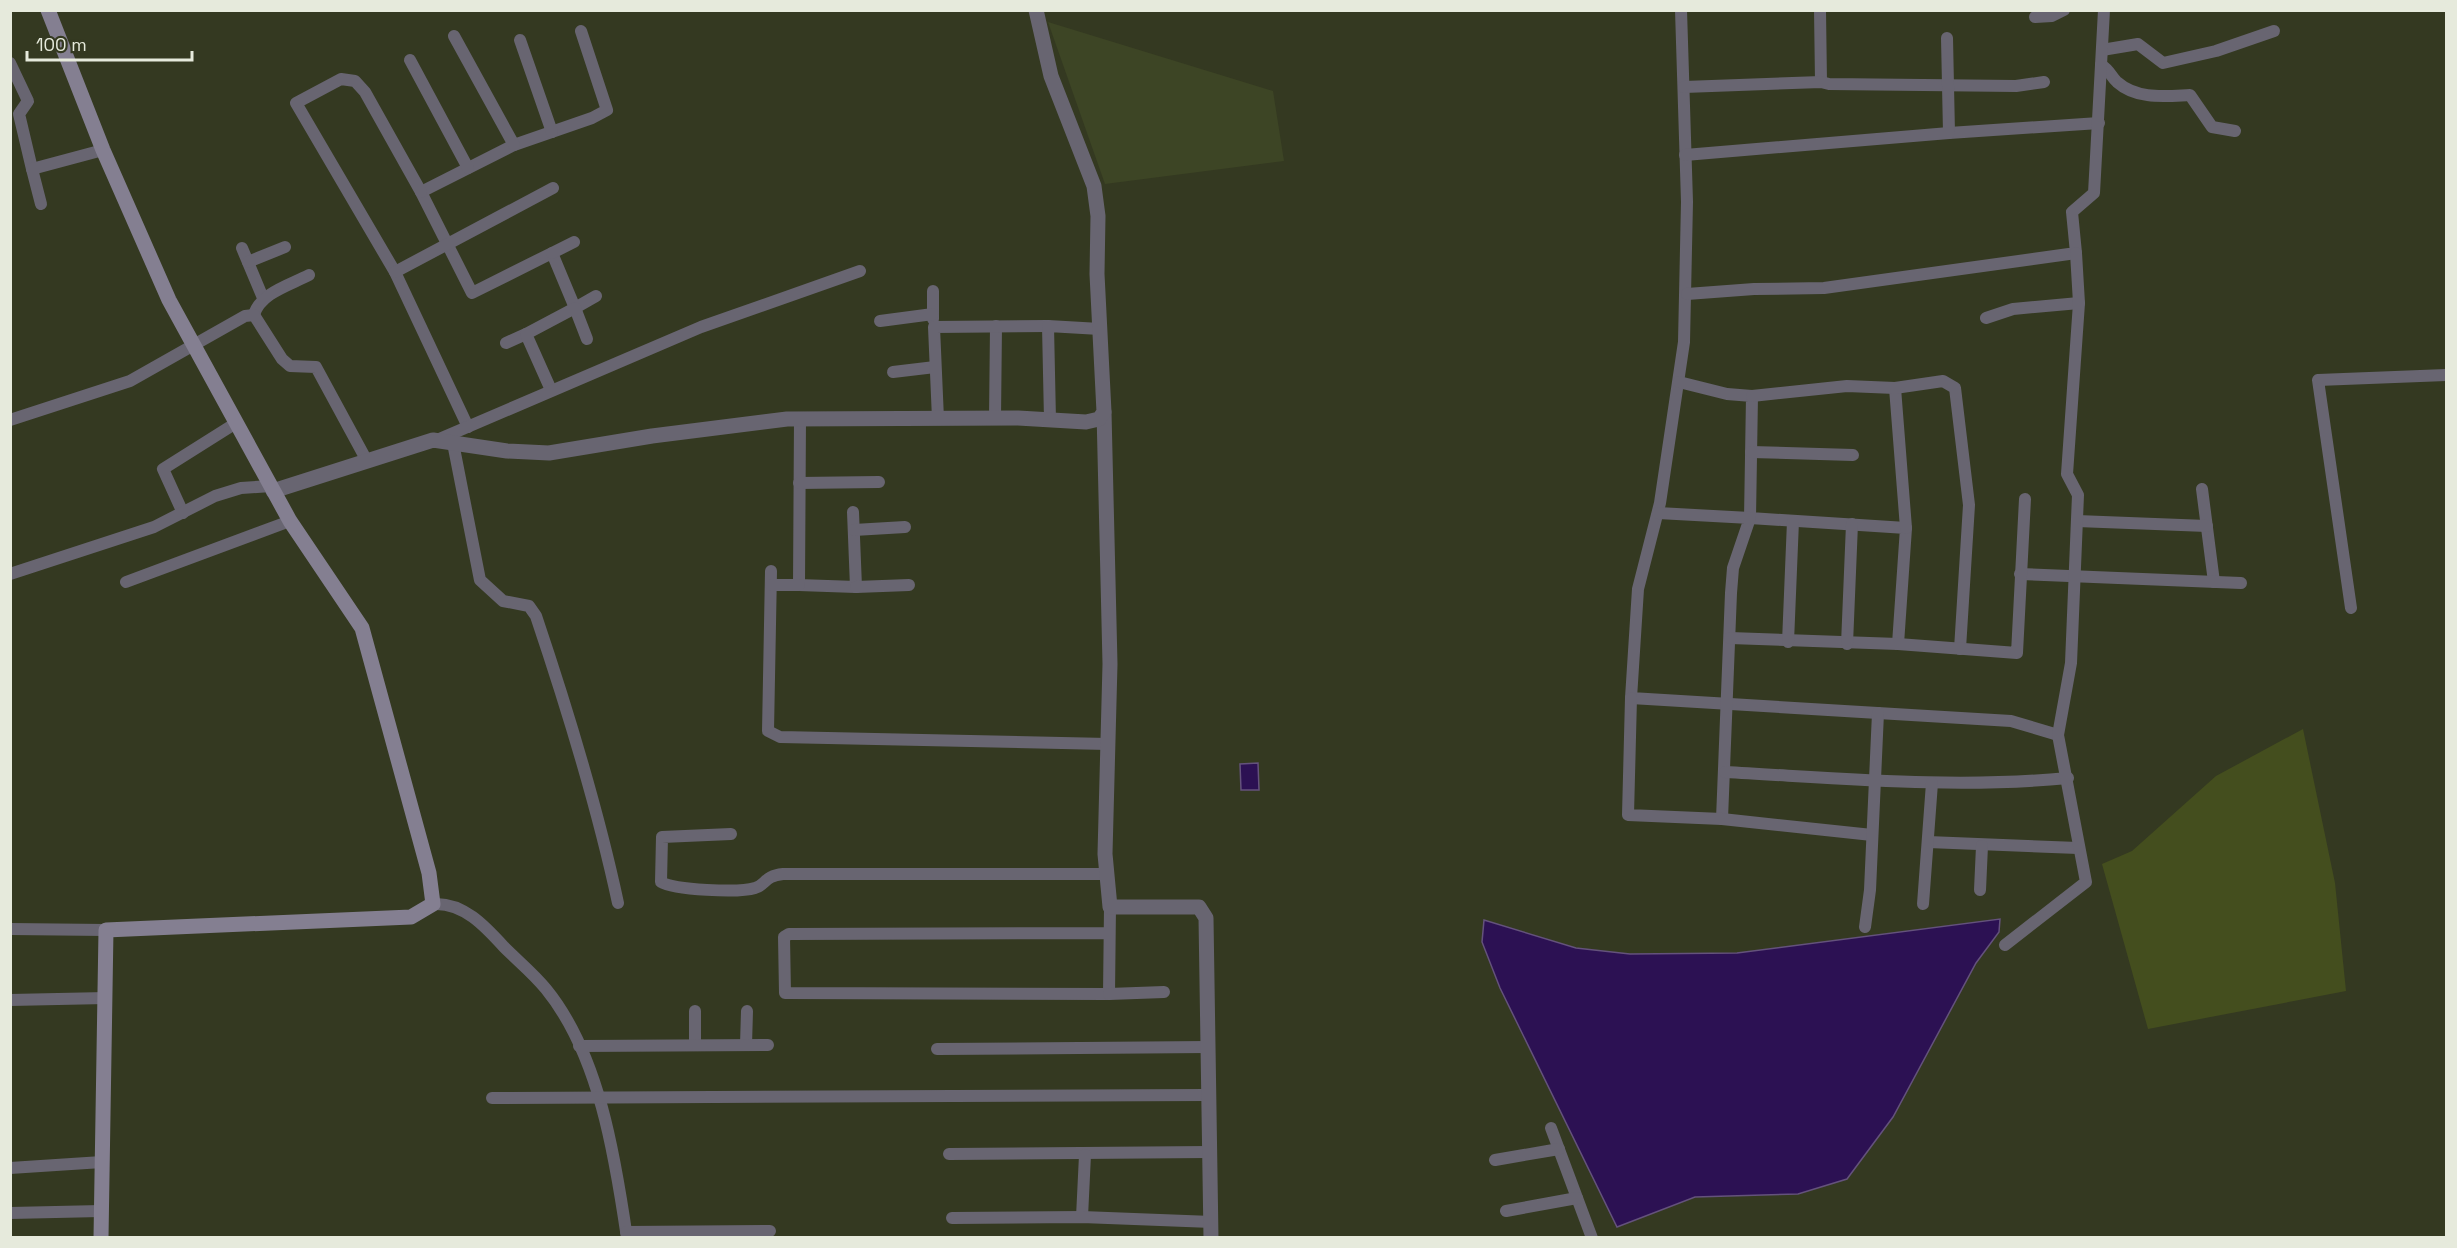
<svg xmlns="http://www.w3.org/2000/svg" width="2457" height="1248" font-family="'Space Grotesk',sans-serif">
<rect width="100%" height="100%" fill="#343921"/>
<path fill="#3d4525" d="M1048,22L1273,91L1284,161L1105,184Z"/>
<path fill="#444e1e" d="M2303,729L2335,883L2346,991L2148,1029L2102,864L2132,851L2216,776Z"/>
<g fill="#2c1153" stroke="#64527c" stroke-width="1.5">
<path d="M1258,763L1259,790H1241L1240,764Z"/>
<path d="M2000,919L1999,932L1976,963L1893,1117L1847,1179L1798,1194L1695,1197L1617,1227L1500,988L1482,942L1484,920L1576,948L1630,954L1737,953Z"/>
</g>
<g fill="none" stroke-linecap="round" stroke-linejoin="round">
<g stroke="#686571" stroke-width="12">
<path d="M1681,10L1687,202L1684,342L1660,503L1638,589L1631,698L2011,721L2058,735"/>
<path d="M1820,10L1821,82"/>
<path d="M2035,17L2052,16L2064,10"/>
<path d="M581,31L607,110L592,118L514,145L421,192L472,293L552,253L575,308L596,296"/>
<path d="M454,36L514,145"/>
<path d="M520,40L552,132"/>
<path d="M2102,50L2138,44L2163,63L2216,51L2274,31"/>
<path d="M410,60L468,168"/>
<path d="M10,63L28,101L19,114L32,169"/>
<path d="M2101,65C2110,70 2111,77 2117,82C2137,100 2166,96 2190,95L2212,127L2235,131"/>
<path d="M1684,87L1821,82L1829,84L2016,86L2044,82"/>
<path d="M1949,133L2099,123"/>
<path d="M1685,155L1949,133L1947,38"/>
<path d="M421,192L365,92L355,81L341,79L296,103L395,272L468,427"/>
<path d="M41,204L32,169L103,150"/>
<path d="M242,248L263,298"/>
<path d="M552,253L574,242"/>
<path d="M248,262L285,247"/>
<path d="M395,272L553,188"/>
<path d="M933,291V319"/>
<path d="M1687,294L1754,289L1824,288L2076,253L2072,212L2094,193L2104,10"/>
<path d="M254,315C260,293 290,285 309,275"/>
<path d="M1986,318L2013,309L2079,303"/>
<path d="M880,321L933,314"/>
<path d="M506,343L526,334"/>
<path d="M893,372L935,367"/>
<path d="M1679,382L1727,394L1752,396L1750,518L1906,528L1898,644"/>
<path d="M1895,388L1906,528"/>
<path d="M551,390L526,334L575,308L587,339"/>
<path d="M1752,396L1847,386L1895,388L1943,381L1955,388L1969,505L1960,649"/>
<path d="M995,418L996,326"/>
<path d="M800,419L799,585L856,587L853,512"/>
<path d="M938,419L934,327L1048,326"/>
<path d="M10,420L130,381L245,316L254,315L282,359L290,366L316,367L367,461"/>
<path d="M1050,420L1048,326L1100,329"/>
<path d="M437,440L701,327L860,271"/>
<path d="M453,443L480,580L503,601L529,606L536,616C568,711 597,805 618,903"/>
<path d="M1751,452L1853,455"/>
<path d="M799,483L879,482"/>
<path d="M2202,489L2214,582"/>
<path d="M183,513L163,469L236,423"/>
<path d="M1658,513L1750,518L1733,568L1731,593L1722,819"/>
<path d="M2077,521L2207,526"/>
<path d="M854,530L905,527"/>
<path d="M771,571L768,731L780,737L1108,744"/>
<path d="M10,574L154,527L215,496L241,488L271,486"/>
<path d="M2020,574L2241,583"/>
<path d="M126,582L290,521"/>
<path d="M771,585H799"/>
<path d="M856,587L909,585"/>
<path d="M2351,608L2318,380L2446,375"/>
<path d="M1730,638L1898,644L2017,653L2025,499"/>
<path d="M1788,642L1793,521"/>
<path d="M1847,644L1852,524"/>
<path d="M1631,698L1628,815L1722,819L1872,835"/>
<path d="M1725,772C1839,778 1953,789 2068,778"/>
<path d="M731,834L662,837L661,882C674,890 739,893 755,888C766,885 764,876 783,874H1107"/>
<path d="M1928,842L2078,848"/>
<path d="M1980,890L1982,846"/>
<path d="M433,904C463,902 485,926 504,947C518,961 534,974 546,989C599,1054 615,1156 627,1238"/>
<path d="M1923,904L1932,783"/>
<path d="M1865,927L1870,890L1878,713"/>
<path d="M10,929L106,930"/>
<path d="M1109,933L789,934L784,937L785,993L1109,994L1110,907"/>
<path d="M2005,945L2086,882L2058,735L2071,663L2078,495L2067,474L2079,303L2076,253"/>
<path d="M1109,994L1164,992"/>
<path d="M10,1000L106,998"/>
<path d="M695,1011V1045"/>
<path d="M746,1045L747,1011"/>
<path d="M579,1046L768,1045"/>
<path d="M937,1049L1208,1047"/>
<path d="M492,1098L1207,1095"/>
<path d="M1551,1128L1592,1238"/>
<path d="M949,1154L1209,1152"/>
<path d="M1495,1160L1559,1149"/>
<path d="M10,1168L102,1162"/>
<path d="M1506,1211L1577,1198"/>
<path d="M10,1213L101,1211"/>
<path d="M1082,1217L1085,1155"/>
<path d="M952,1218L1082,1217L1212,1222"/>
<path d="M626,1232L770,1231"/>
</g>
<g stroke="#686571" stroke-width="15">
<path d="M1104,412L1110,664L1105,854L1110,907H1199L1206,918L1211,1238"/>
<path d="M273,491L433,440L507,451L549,453L652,436L787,419L1018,418L1086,422L1099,419L1104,412L1097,274L1098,216L1094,186L1051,76L1036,10"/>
</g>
<path stroke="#847f91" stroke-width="15" d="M48,10L103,150L169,300L290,521L362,628L429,873L433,904L411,917L106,930L101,1238"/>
</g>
<rect width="2457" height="1248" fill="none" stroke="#e6eadc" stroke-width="24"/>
<path d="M27 51v9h165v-9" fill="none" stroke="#e6eadc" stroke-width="3"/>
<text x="36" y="51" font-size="18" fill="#e6eadc" stroke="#343921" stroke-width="4.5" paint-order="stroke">100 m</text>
</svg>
